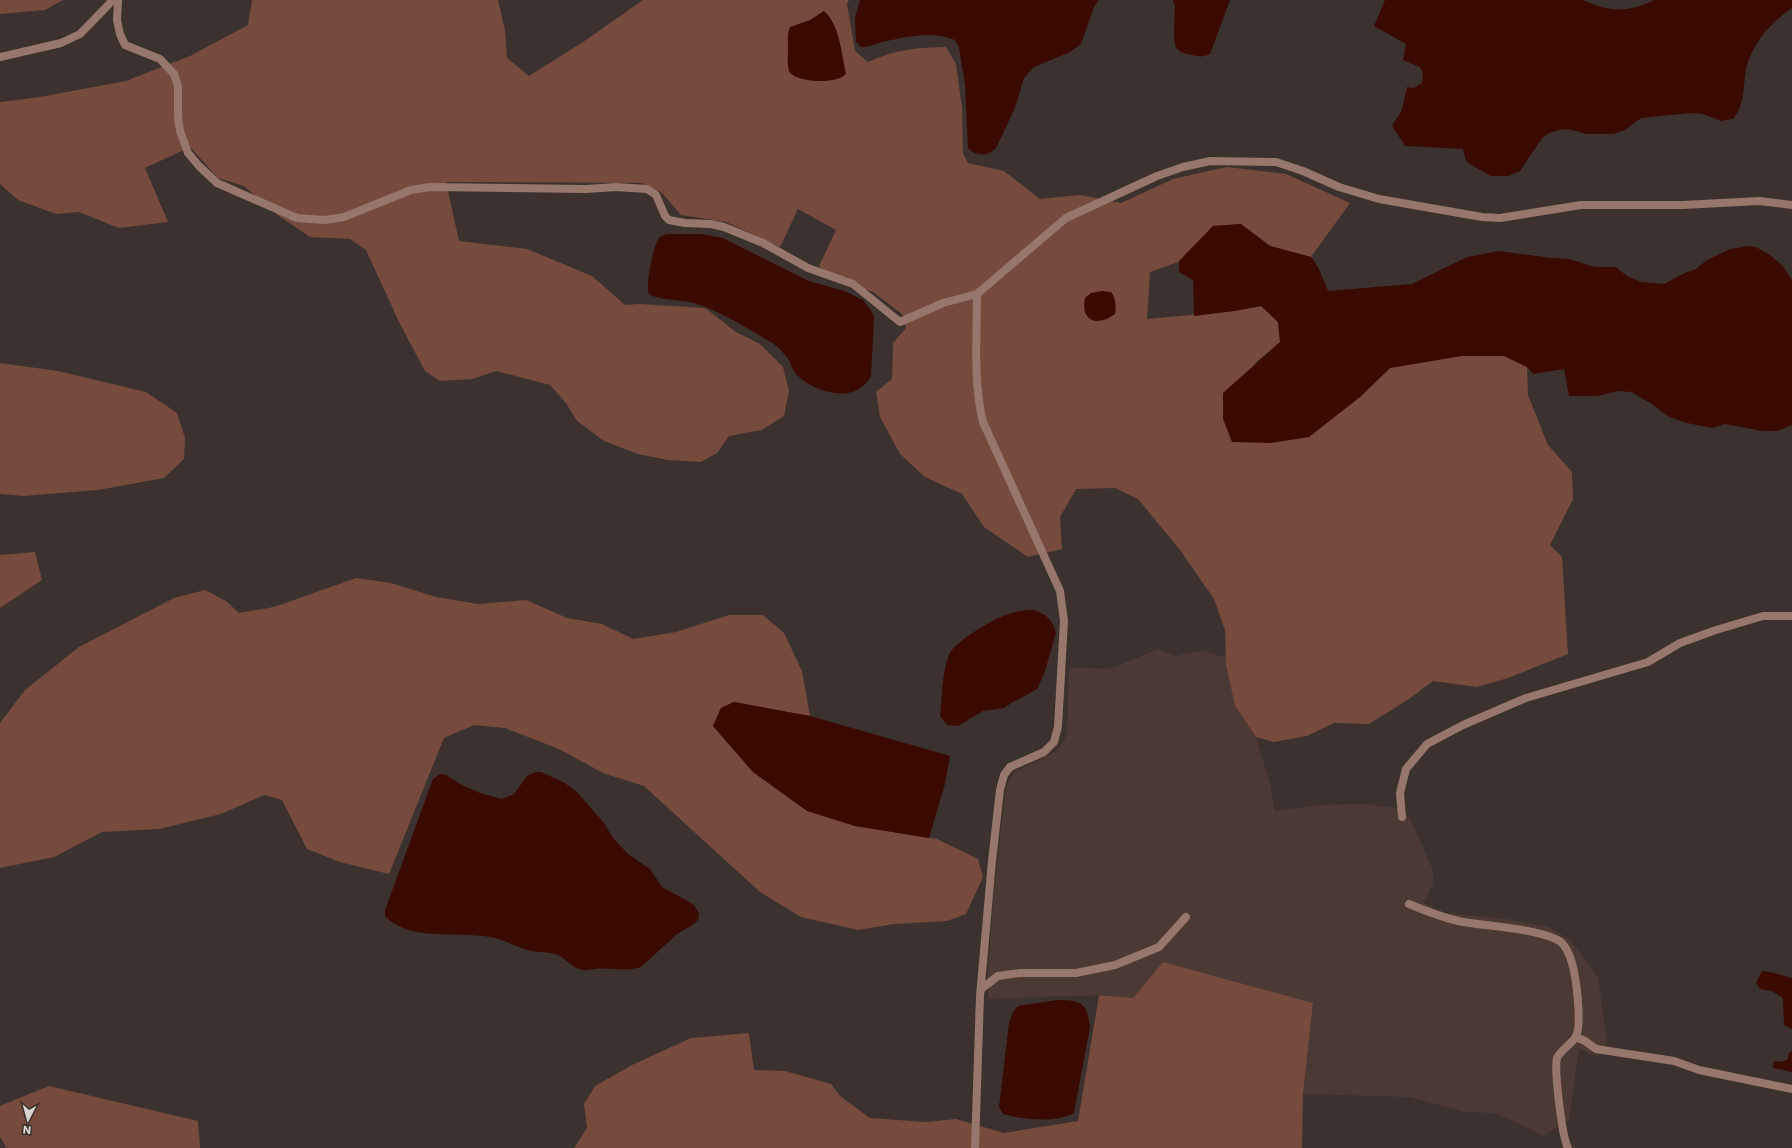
<svg xmlns="http://www.w3.org/2000/svg" width="1792" height="1148" font-family="Poppins,sans-serif">
<rect width="100%" height="100%" fill="#3b312e"/>
<path fill="#4a3934" d="M1158,649L1176,656L1203,650L1226,658L1235,706L1256,737L1271,787L1275,811L1317,805L1366,804L1395,808L1410,818L1433,870V883L1424,903L1445,913L1507,919L1549,927L1570,940L1598,977L1607,1043L1598,1056L1579,1049L1569,1120L1544,1136L1495,1113L1464,1112L1409,1097L1303,1094L1313,1003L1163,962L1133,998L1099,995L988,999V969L994,892L1005,792L1011,776L1016,771L1040,760L1057,750L1064,741L1067,731L1069,667L1110,669Z"/>
<g fill="#764b3e">
<path d="M0,0H63L45,10L0,14Z"/>
<path d="M252,0H498L505,31L507,58L529,76L583,42L643,0H849L847,4L855,51L868,62C894,50 918,47 946,47L956,64L962,108L963,153L968,163L1004,171L1040,199L1080,195L1121,203L1173,179L1227,167L1286,174L1350,203L1311,257L1270,246L1241,224L1213,226L1181,261L1150,272L1147,319L1234,311L1262,306L1278,322L1280,342L1255,363L1360,397L1390,368L1461,356H1504L1527,367L1528,395L1548,445L1572,472L1573,499L1550,545L1562,557L1568,654L1508,678L1477,687L1433,681L1409,699L1369,724L1334,723L1307,736L1274,742L1256,737L1235,706L1226,664L1225,630L1214,599L1180,550L1138,499L1115,488L1076,489L1060,517L1062,549L1028,557L984,527L962,494L925,477L900,454L880,417L876,392L892,379L893,343L906,328L902,314L873,292L831,278L819,266L836,230L798,209L780,247L726,222L681,215L662,193L642,183L446,182L459,241L527,249L592,276L625,305L639,304L705,308L736,332L760,344L783,367L789,391L784,416L762,430L729,436L717,453L701,462L668,460L638,454L604,441L577,421L566,403L550,385L496,371L472,379L440,381L425,371L399,322L366,250L350,239L310,237L279,216L244,186L218,178L190,147L145,168L168,222L119,228L79,212L56,214L18,200L0,184V102L40,97L126,81L190,56L248,25Z"/>
<path d="M0,363L58,371L146,392L177,413L185,438L184,459L164,478L98,490L23,496L0,494Z"/>
<path d="M35,552L42,580L0,608V555Z"/>
<path d="M356,578L391,583L436,597L478,604L526,600L567,618L602,624L633,639L676,632L729,615H763L784,633L802,671L810,716L734,702L721,708L713,726L753,772L807,811L855,826L937,839L978,859L983,877L966,914L947,921L894,924L858,930L801,917L760,892L644,786L603,773L559,749L505,728L474,725L444,738L389,874L340,862L307,849L282,800L264,795L221,814L159,829L102,832L54,857L0,868V723L25,690L79,647L174,598L205,590L226,601L239,613L274,607Z"/>
<path d="M1163,962L1313,1003L1303,1094L1302,1148H574L587,1128L584,1104L595,1086L632,1065L691,1038L749,1033L754,1070L785,1071L831,1084L840,1096L870,1118L926,1122L956,1119L1004,1133L1078,1121L1099,995L1133,998Z"/>
<path d="M49,1086L198,1121L200,1148H7L0,1137V1106Z"/>
</g>
<g fill="#3a0a00">
<path d="M860,0H1099L1094,7L1081,44L1070,52L1034,67L1024,78L1015,108L996,148C989,156 976,157 968,148L965,84L959,48L955,40C932,30 905,37 882,42C874,44 868,48 861,47L856,42L855,18Z"/>
<path d="M1173,0H1230L1210,54C1204,57 1198,57 1192,55C1186,54 1181,53 1177,49C1172,42 1175,14 1175,5Z"/>
<path d="M1385,0H1583C1609,12 1629,13 1654,0H1792V8C1771,22 1752,44 1746,69C1743,86 1745,105 1733,119L1721,121L1703,114L1691,113L1641,118L1625,130L1613,134H1586L1572,130L1563,129L1549,133L1542,138L1520,171L1508,176H1491L1478,169L1466,161L1463,149L1405,146L1392,126L1402,110L1407,87L1414,88L1422,83L1423,73L1420,67L1403,60L1406,44L1374,26Z"/>
<path d="M824,11C840,25 841,53 846,73C841,85 794,83 789,71C787,64 788,55 788,49C788,41 787,34 790,27L810,20Z"/>
<path d="M1241,224L1270,246L1311,257L1318,267L1328,291L1412,284L1467,257L1499,251L1551,258L1569,259L1595,267H1616L1627,276L1641,282L1664,284L1685,273L1696,269L1707,260L1730,249L1749,246L1756,247L1770,255L1783,266L1792,280V425L1777,431H1762L1725,424L1712,428L1687,423L1669,417L1652,404L1631,392L1617,391L1598,396H1569L1564,369L1533,374L1527,367L1504,356H1461L1390,368L1360,397L1309,437L1271,443L1232,442L1223,419V393L1280,342L1278,322L1261,306L1234,311L1194,316L1193,280L1179,272V261L1213,226Z"/>
<path d="M667,234H702L723,238L809,281L844,291L863,300L872,312L874,317L871,376C857,404 817,394 798,376C793,372 792,366 789,360C785,354 780,349 774,344C748,329 723,312 694,303C680,299 660,301 649,294C645,285 653,247 659,238C661,236 664,235 667,234Z"/>
<path d="M1102,291L1111,292C1116,298 1116,306 1115,314C1098,327 1080,322 1085,298L1091,293Z"/>
<path d="M1034,610C1046,614 1053,620 1056,633L1044,674L1037,689L1013,702L1004,708L983,711L958,726L947,725L940,716C942,698 942,672 949,655C954,642 993,619 1006,615C1016,611 1024,610 1034,610Z"/>
<path d="M734,702L810,716L950,756L945,784L929,838L855,826L807,811L753,772L713,726L721,708Z"/>
<path d="M536,772H541L563,782L576,791L604,823L613,838L628,854L650,869L662,887L693,904L699,913L698,920L691,926L677,934L641,967C627,972 610,967 595,969C591,969 587,971 584,970C572,969 567,959 558,955C548,951 537,953 528,950C514,946 506,940 490,937C458,931 409,942 385,916V910L433,779L440,774L446,775L462,785L480,793L502,799L514,794L527,776Z"/>
<path d="M1762,971L1770,972L1792,978V1029L1784,1025L1783,998L1772,991L1760,989L1756,983Z"/>
<path d="M1057,1000C1081,1000 1087,1003 1090,1027L1074,1113C1055,1123 1024,1120 1003,1114L999,1107L1009,1023L1013,1012L1018,1006Z"/>
<path d="M1792,1051V1072L1773,1068L1774,1061L1781,1062L1787,1060L1789,1053Z"/>
</g>
<g fill="none" stroke-linecap="round" stroke-linejoin="round">
<g stroke="#97766c" stroke-width="8">
<path d="M118,0L117,20L120,34L125,45L160,59L174,74L178,86V117L180,131L188,153L199,166L217,183L297,218L325,220L344,217L411,190L430,187L586,189L616,187L647,189L656,195L665,216L669,220L685,223L711,224L724,227L763,243L808,268L853,284L900,322L943,303L977,294"/>
<path d="M0,57L61,43L80,34L113,0"/>
<path d="M1402,817L1400,793L1406,769L1427,744L1463,725L1526,698L1648,662L1680,643L1716,630L1763,616H1792"/>
<path d="M1409,904C1428,912 1443,918 1463,922C1486,926 1543,929 1561,942C1566,947 1570,956 1572,963C1576,977 1583,1027 1575,1038C1571,1044 1560,1051 1557,1058C1554,1070 1562,1137 1568,1148"/>
<path d="M981,989L998,976L1020,973H1076L1115,965L1159,947L1186,917"/>
<path d="M1576,1037L1585,1041L1596,1049L1674,1061L1699,1070L1792,1089"/>
<path d="M975,1148L980,996L992,861L1000,790L1004,775L1010,767L1044,752L1054,742L1058,727L1064,621L1060,591L983,422C973,382 977,336 977,294L1066,218L1157,176L1183,167L1210,161L1276,162L1303,171L1339,187L1379,199L1482,217L1500,218L1581,205H1683L1759,201L1792,205"/>
</g>
</g>
<g transform="translate(28 1120) rotate(186)" stroke="#3b312e" stroke-width="3" paint-order="stroke">
<path d="M0-3L7 15L0 10L-7 15Z" fill="#dbd5d2"/>
<text y="-6" font-size="11" font-weight="bold" text-anchor="middle" fill="#dbd5d2">N</text>
</g>
</svg>
